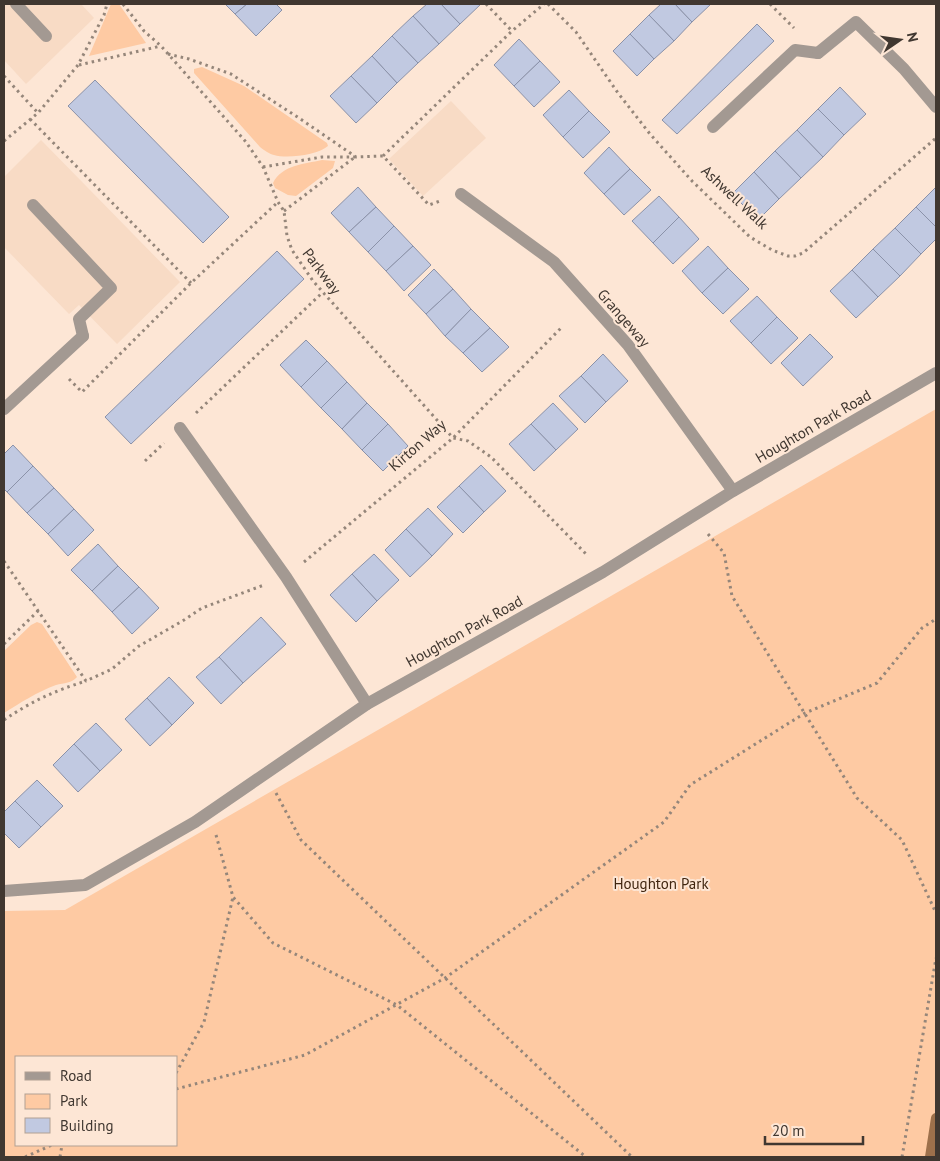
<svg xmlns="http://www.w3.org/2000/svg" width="940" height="1161" font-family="'PT Sans',sans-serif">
<rect width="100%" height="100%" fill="#fde6d5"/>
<g fill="#f8dbc5">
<path d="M4,4H81L94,18L26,84L4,60Z"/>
<path d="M451,101L486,138L423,196L389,159Z"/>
<path d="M41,140L180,282L117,344L79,305L69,314L4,247V177Z"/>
</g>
<g fill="#fecaa3" fill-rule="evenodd">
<path d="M111,4H119L146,43L89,56Z"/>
<path d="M202,67L244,86L327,143L328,146C318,155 287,159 274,155C269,154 264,150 260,147L194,73V69Z"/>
<path d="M322,160L335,161L333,168L296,196L288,195L275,188L273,183C282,165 304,164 322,160Z"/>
<path d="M936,409V1157H4V911L65,910ZM176,1057V1145H16V1057Z"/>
<path d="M37,622L42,624L77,677C72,683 64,683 56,685C37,692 20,703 4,713V651L31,625Z"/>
</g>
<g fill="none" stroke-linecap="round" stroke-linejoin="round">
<path stroke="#9d704b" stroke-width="10" d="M930,1157L936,1118"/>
</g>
<g fill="#c1c9e1" stroke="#8b92a9">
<path d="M225,4H247L235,14Z"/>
<path d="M247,4H276L282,10L256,36L235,14Z"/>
<path d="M427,4H441L460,24L439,44L413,16Z"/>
<path d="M441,4H481L460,24Z"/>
<path d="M661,4H675L692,22L674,41L649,15Z"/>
<path d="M675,4H711L692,22Z"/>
<path d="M649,15L674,41L654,59L630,34Z"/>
<path d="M413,16L439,44L418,63L392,36Z"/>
<path d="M757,24L774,41L677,134L662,120Z"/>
<path d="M630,34L654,59L637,76L613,51Z"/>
<path d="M392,36L418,63L397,83L372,56Z"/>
<path d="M519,39L540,61L514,86L494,65Z"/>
<path d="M372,56L397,83L377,103L351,76Z"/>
<path d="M540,61L560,82L534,107L514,86Z"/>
<path d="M351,76L377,103L356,123L330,96Z"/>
<path d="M95,80L229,217L203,243L68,106Z"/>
<path d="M840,87L866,114L844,135L818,109Z"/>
<path d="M569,90L589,111L563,137L543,115Z"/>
<path d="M818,109L844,135L823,157L797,130Z"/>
<path d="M589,111L610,132L583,158L563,137Z"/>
<path d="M797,130L823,157L801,178L775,151Z"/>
<path d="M609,147L630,169L604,194L584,173Z"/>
<path d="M775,151L801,178L779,199L754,172Z"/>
<path d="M630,169L651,190L624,215L604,194Z"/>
<path d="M754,172L779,199L758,220L732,194Z"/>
<path d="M358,187L376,207L349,232L331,213Z"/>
<path d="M936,187V227L916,207Z"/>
<path d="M659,196L679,217L653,243L632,221Z"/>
<path d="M376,207L394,226L368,252L349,232Z"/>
<path d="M916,207L936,227V239L921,254L895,228Z"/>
<path d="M679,217L699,239L673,264L653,243Z"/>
<path d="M394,226L413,246L386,271L368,252Z"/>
<path d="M895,228L921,254L900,276L873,249Z"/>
<path d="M413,246L431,265L404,291L386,271Z"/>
<path d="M708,246L728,268L702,293L682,271Z"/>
<path d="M873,249L900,276L878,297L852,270Z"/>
<path d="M277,251L304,279L131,444L105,417Z"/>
<path d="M728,268L749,289L723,314L702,293Z"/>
<path d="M434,269L453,289L426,314L408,295Z"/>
<path d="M852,270L878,297L856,318L830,291Z"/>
<path d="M453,289L471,309L445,336L426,314Z"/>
<path d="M757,296L777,317L751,343L730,321Z"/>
<path d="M471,309L490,328L463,353L445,336Z"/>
<path d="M777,317L798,338L771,364L751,343Z"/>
<path d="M490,328L509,347L482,372L463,353Z"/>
<path d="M810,334L833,357L803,386L781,363Z"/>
<path d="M306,340L327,361L301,387L280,365Z"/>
<path d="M603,354L628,381L606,402L581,376Z"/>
<path d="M327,361L347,382L321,408L301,387Z"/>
<path d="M581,376L606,402L585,423L559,396Z"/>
<path d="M347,382L367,403L342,429L321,408Z"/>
<path d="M367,403L388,424L362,450L342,429Z"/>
<path d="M553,403L578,429L556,450L531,424Z"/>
<path d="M388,424L408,446L383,471L362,450Z"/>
<path d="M531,424L556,450L534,471L509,444Z"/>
<path d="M13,445L33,466L7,492L4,489V454Z"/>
<path d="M481,465L506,491L484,512L459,486Z"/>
<path d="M33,466L54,488L27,513L7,492Z"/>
<path d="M459,486L484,512L463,533L437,507Z"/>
<path d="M54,488L74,509L48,534L27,513Z"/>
<path d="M428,508L453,534L432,556L406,529Z"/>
<path d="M74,509L94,530L68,556L48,534Z"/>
<path d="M406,529L432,556L410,577L385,550Z"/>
<path d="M98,544L118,566L92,591L71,570Z"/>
<path d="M374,554L399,580L377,601L352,574Z"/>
<path d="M118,566L139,587L112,612L92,591Z"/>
<path d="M352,574L377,601L356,622L330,595Z"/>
<path d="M139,587L159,608L132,634L112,612Z"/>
<path d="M261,617L286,644L243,683L219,657Z"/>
<path d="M219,657L243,683L221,704L196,677Z"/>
<path d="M169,677L194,703L172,725L147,698Z"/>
<path d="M147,698L172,725L150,746L125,719Z"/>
<path d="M96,723L122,750L100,771L74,744Z"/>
<path d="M74,744L100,771L78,792L53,765Z"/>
<path d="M37,780L63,806L41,827L15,801Z"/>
<path d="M15,801L41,827L19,848L4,833V812Z"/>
</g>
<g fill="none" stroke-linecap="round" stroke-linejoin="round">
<g stroke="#95867a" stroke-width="3" stroke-dasharray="2.5 4" stroke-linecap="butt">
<path d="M123,4L144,31L161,46L246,142L263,167L278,202L284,211L287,236L292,250L313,281L453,438L468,441L491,457L586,554"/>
<path d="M486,4L512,31"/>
<path d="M548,4L576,32L618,93L650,134L692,181L750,237L772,250L788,256H795L803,253L936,138"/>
<path d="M770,4L794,28"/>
<path d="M168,54L189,59L231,74L299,118L356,157L383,156L429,205L440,201"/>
<path d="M79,65L161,46"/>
<path d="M4,76L38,113"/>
<path d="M30,119L191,283"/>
<path d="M4,141L38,113L78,65L104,15L107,4"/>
<path d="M383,156L512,31L544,4"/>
<path d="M263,167L322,157H355"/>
<path d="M284,211L355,157"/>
<path d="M69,379L82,392L191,283L278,202"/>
<path d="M196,413L322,293"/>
<path d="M145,461L164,443"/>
<path d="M708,534L724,553L732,596L857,798L902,840L936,913"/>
<path d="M4,561L86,681L112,669L139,646L184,620L202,608L264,585"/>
<path d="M304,562L453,438L561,328"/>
<path d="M4,644L39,610"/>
<path d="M4,720C32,701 54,691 86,681"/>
<path d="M276,793L301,840L632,1157"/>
<path d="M216,835L233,897L273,943L397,1005L586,1157"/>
<path d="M176,1073L204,1022L233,897"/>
<path d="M176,1089L305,1055L445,978L664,822L690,785L805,713L877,683L922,628L936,619"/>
<path d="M25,1157L52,1145"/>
<path d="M60,1157L62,1145"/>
<path d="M902,1157L936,958"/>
</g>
<g stroke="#a39992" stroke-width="12">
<path d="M16,4L46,36"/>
<path d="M713,127L795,50L818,53"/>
<path d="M33,205L111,288L79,319L83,336"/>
</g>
<g stroke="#a39992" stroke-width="12">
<path d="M818,53L856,22L904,69L936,107"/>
<path d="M461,194L554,262L628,345L733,491"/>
<path d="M4,409L83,336"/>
<path d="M180,428L286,577L367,704"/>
<path d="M4,891L85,885L195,822L367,704L603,572L733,491L936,373"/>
</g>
</g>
<g text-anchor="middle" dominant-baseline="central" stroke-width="4" stroke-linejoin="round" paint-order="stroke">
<g font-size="15" fill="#403730" stroke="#fde6d5">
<text transform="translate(735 197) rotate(43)">Ashwell Walk</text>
<text transform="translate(322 271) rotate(53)">Parkway</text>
<text transform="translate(624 318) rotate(49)">Grangeway</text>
<text transform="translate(813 426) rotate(-30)">Houghton Park Road</text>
<text transform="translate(417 445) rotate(-41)">Kirton Way</text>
<text transform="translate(464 631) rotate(-29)">Houghton Park Road</text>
</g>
<g font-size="15" fill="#412610" stroke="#fde6d5">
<text x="661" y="883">Houghton Park</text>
</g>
</g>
<rect width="940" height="1161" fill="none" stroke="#403730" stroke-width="10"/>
<rect x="15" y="1056" width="162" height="90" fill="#fde6d5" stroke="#b1a093"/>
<rect x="25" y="1072" width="25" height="8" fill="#a39992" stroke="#b1a093"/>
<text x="60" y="1081" font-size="15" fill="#403730">Road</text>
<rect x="25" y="1094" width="25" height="15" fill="#fecaa3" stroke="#b1a093"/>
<text x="60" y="1106" font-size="15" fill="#403730">Park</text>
<rect x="25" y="1118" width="25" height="15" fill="#c1c9e1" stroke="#b1a093"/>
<text x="60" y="1131" font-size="15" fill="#403730">Building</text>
<g transform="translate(900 40) rotate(77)" stroke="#fde6d5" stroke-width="4" paint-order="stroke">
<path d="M0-4L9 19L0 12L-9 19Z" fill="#403730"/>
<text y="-8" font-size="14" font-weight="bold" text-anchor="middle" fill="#403730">N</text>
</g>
<path d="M765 1136v8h98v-8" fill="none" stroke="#403730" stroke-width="2.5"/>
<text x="772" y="1136" font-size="15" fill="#403730" stroke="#fde6d5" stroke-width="4" paint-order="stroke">20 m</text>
</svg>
